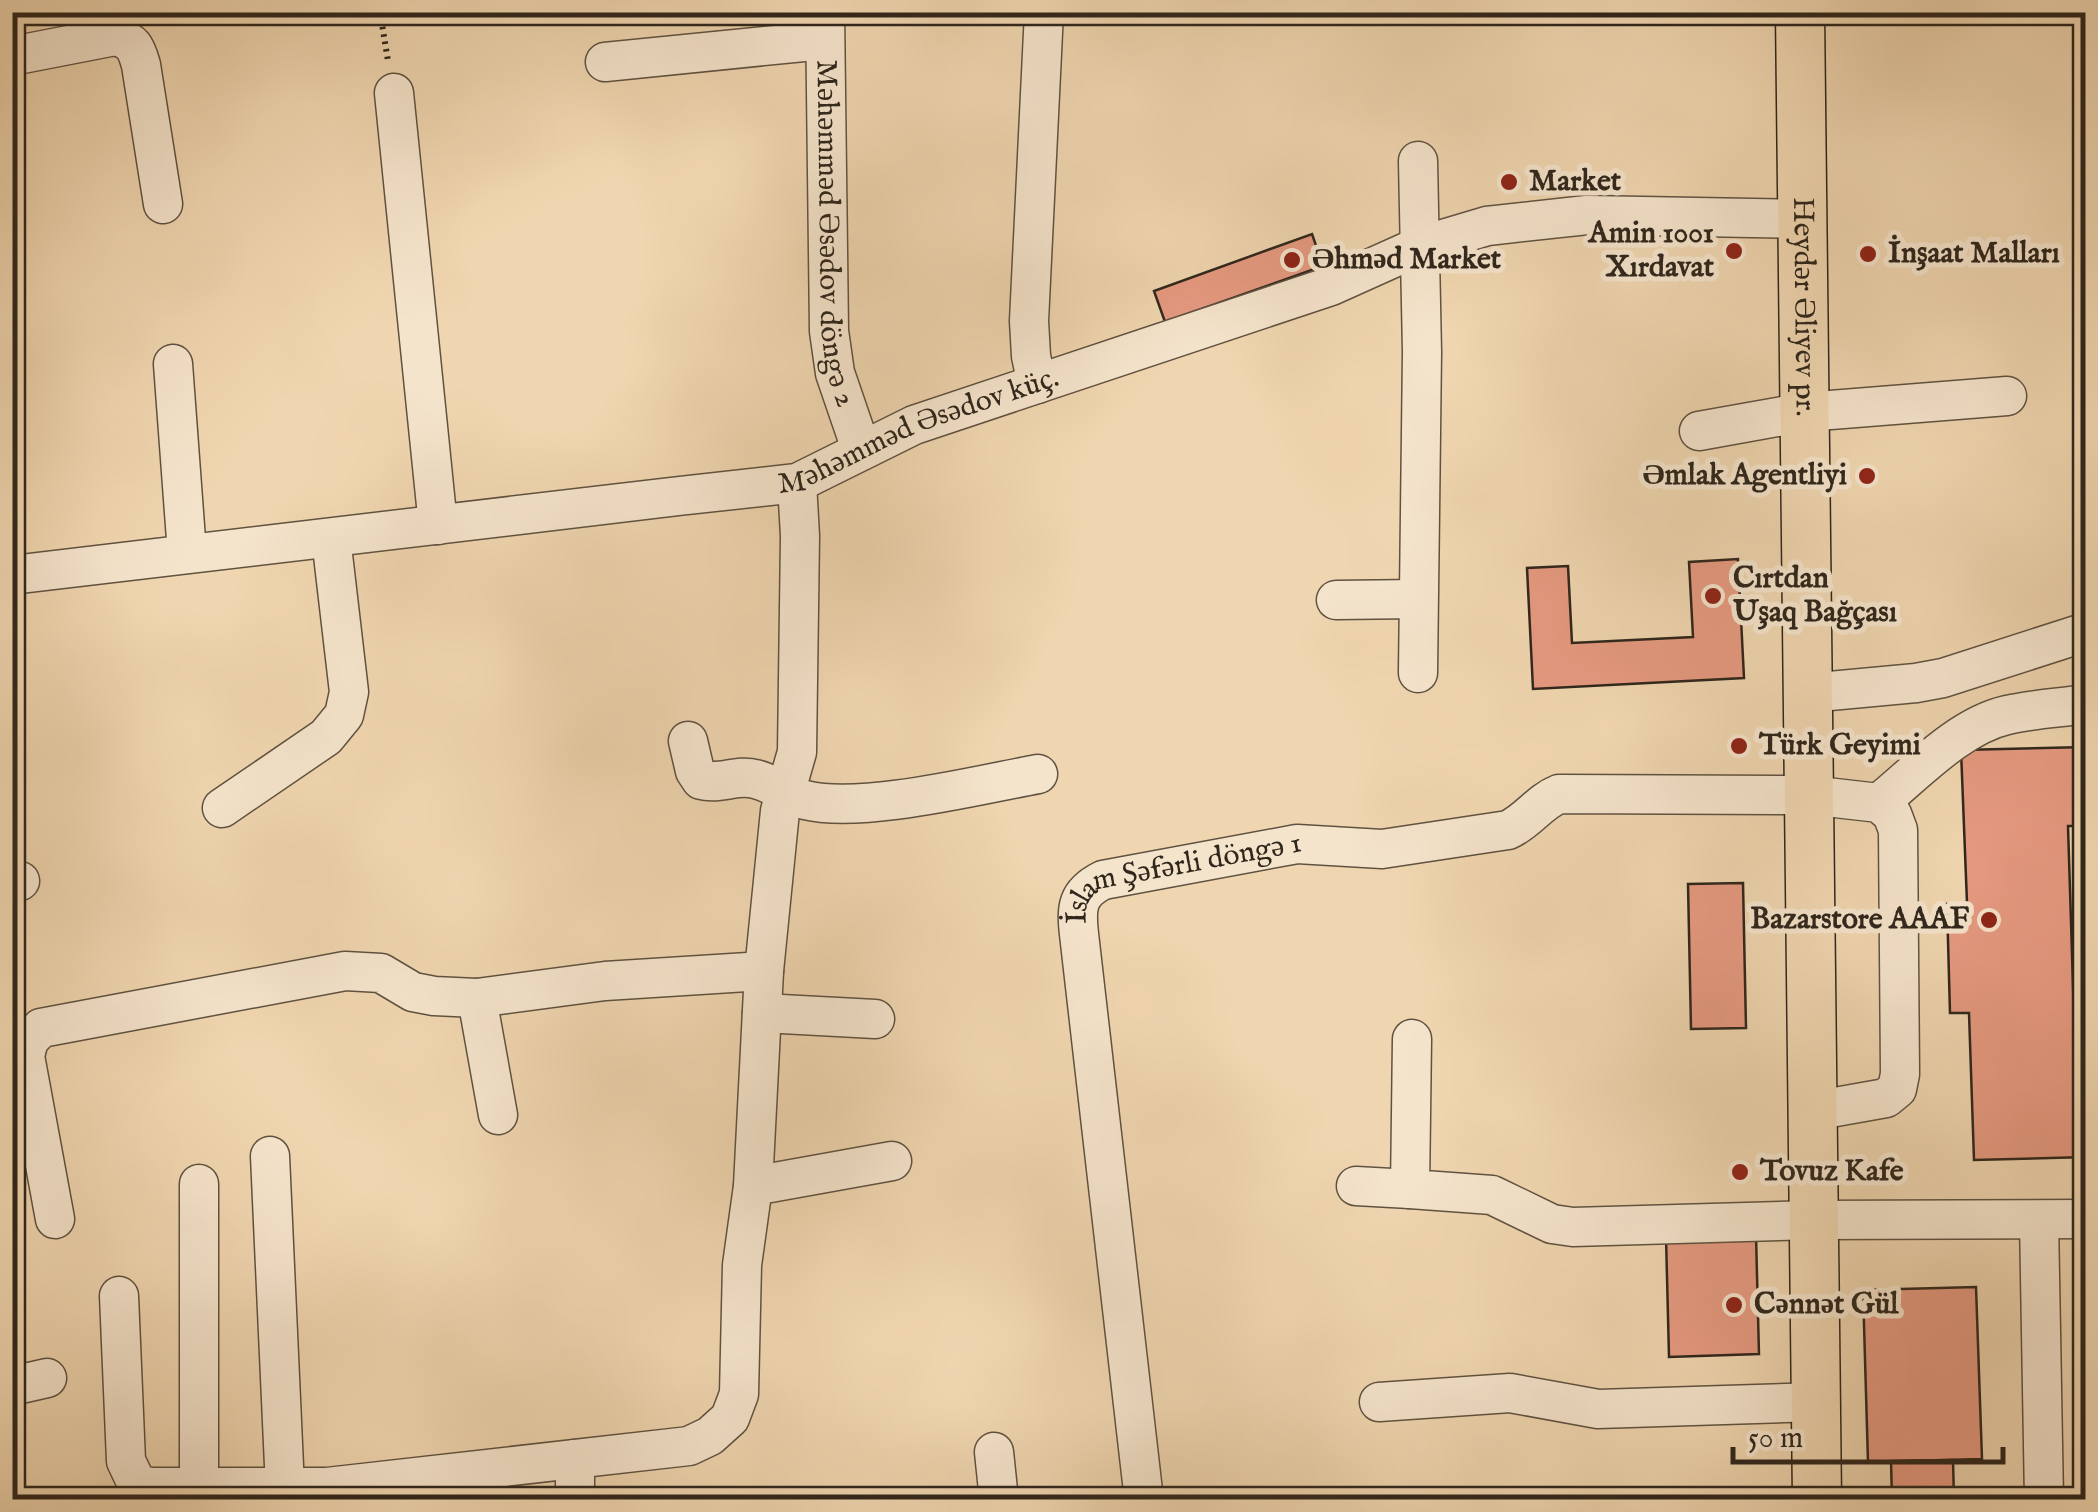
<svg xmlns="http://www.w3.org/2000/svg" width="2098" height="1512" font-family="'IM FELL English',serif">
<rect width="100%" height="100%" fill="#f0d6b0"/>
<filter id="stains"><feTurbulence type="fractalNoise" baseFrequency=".002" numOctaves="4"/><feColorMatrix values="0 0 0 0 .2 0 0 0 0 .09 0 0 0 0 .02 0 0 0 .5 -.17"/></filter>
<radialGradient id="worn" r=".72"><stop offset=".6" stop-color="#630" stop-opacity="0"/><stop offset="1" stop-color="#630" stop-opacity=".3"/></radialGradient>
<g fill="#e69a81" stroke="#2f261c" stroke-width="2.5">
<path d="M1312,234L1323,266L1165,322L1154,291Z"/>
<path d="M1738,559L1744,678L1533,689L1527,568L1568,566L1572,643L1693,637L1689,562Z"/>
<path d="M2086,747V826H2068L2076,1081H2086V1157L1974,1160L1969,1013H1950L1947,904L1967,903L1961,750Z"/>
<path d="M1743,883L1746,1028L1691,1029L1688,884Z"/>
<path d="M1756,1235L1759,1354L1669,1357L1666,1237Z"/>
<path d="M1976,1287L1982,1459L1868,1462L1863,1290Z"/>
<path d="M1953,1460L1954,1500H1892L1891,1461Z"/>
</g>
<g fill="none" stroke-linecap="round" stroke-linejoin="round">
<defs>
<g id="minor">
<path id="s1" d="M825,12L829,331L835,373L861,449"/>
<path d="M12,56L115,36C133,41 136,47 141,65L163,204"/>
<path d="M605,62L824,40"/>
<path d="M394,93L438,525"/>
<path d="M173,364L187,553"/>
<path d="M1037,384L1031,356L1029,321L1044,12"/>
<path d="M1699,431L1805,412L2007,396"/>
<path id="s2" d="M12,575L679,496L797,483L914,425L1331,286L1420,246L1487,226L1587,215L1802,219"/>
<path d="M1336,600L1418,599"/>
<path d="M1418,673L1422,352L1418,161"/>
<path d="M1808,693L1916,683L1943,678L2086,632"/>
<path d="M688,741L695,771L701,780C720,785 737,774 755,779C773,783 788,796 805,800C862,814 978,785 1038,774"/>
<path d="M1879,803C1916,773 1959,726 2007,715C2032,709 2060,708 2086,704"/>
<path d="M222,808L326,737L344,715L349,692L331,538"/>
<path d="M12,882L20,881"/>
<path d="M477,998L498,1115"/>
<path d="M762,1013L875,1019"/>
<path d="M1412,1039L1410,1189L1492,1195L1552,1224L1573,1227L1814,1220L2086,1219"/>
<path d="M270,1156L285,1488"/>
<path d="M753,1186L892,1161"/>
<path d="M1356,1186L1410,1189"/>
<path d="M55,1219L25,1056L29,1040L41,1028L345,971L381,973L413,992L434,996L477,998L605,981L764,971"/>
<path d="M2039,1220L2044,1500"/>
<path d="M119,1296L126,1461L137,1484L151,1487H327L689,1446L710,1436L730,1418L739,1394L742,1265L753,1186L764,971L780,811L797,752L800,536L797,483"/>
<path d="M12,1386L47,1378"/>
<path d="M1379,1402L1510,1393L1598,1409L1816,1402"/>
<path d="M994,1452L999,1500"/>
<path d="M575,1459V1500"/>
<path d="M199,1489V1184"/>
<path id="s3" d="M1144,1500L1079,934C1076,907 1077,893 1103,880L1297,844L1382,849L1508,830C1528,821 1539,802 1559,794L1809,795L1879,803L1892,814L1898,830L1900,1074L1897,1089L1886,1098L1813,1111"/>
</g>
<g id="major">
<path id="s4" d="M1800,12L1817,1500"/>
</g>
</defs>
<use href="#minor" stroke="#5f5241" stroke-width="41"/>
<use href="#major" stroke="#2f261c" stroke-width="51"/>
<path stroke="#2f261c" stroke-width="6" stroke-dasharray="2.5 5" stroke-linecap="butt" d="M380,12L388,61"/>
<use href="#minor" stroke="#f5e4cc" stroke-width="38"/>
<use href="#major" stroke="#f0d6b0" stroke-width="48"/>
</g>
<g fill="#8f2418" stroke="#f5e4cc" stroke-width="4">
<circle cx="1509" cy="182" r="10"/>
<circle cx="1734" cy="251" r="10"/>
<circle cx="1868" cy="254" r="10"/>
<circle cx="1292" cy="260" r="10"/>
<circle cx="1867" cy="476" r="10"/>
<circle cx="1713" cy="596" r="10"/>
<circle cx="1739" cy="746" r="10"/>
<circle cx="1989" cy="920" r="10"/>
<circle cx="1740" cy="1172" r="10"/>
<circle cx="1734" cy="1305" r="10"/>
</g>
<g text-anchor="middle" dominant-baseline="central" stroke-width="10" stroke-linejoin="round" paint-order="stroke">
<g font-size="30" font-weight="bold" fill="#2f261c" stroke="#f5e4cc" text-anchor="start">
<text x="1529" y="182">Market</text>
<text x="1714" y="234" text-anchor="end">Amin 1001<tspan x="1714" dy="34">Xırdavat</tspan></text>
<text x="1888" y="254">İnşaat Malları</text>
<text x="1312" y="260">Əhməd Market</text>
<text x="1847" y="476" text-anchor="end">Əmlak Agentliyi</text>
<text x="1733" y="579">Cırtdan<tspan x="1733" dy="34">Uşaq Bağçası</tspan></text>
<text x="1759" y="746">Türk Geyimi</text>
<text x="1969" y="920" text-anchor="end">Bazarstore AAAF</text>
<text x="1760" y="1172">Tovuz Kafe</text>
<text x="1754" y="1305">Cənnət Gül</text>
</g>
<g font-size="30" fill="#2f261c" stroke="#f5e4cc">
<text stroke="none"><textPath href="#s1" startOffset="222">Məhəmməd Əsədov döngə 2</textPath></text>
<text stroke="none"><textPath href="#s4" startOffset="295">Heydər Əliyev pr.</textPath></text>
<text stroke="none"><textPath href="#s2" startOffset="922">Məhəmməd Əsədov küç.</textPath></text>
<text stroke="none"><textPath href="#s3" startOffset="708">İslam Şəfərli döngə 1</textPath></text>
</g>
</g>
<rect width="2098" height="1512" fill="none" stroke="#f0d6b0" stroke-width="50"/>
<rect x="15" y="15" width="2068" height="1482" fill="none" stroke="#2f261c" stroke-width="5"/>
<rect x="25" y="25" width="2048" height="1462" fill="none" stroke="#2f261c" stroke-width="2.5"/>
<path d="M1733 1447v15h270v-15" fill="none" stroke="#2f261c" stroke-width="5"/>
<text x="1748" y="1447" font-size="30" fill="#2f261c" stroke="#f5e4cc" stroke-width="8" paint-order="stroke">50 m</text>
<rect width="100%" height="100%" filter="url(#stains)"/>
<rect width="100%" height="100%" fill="url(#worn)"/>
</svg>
